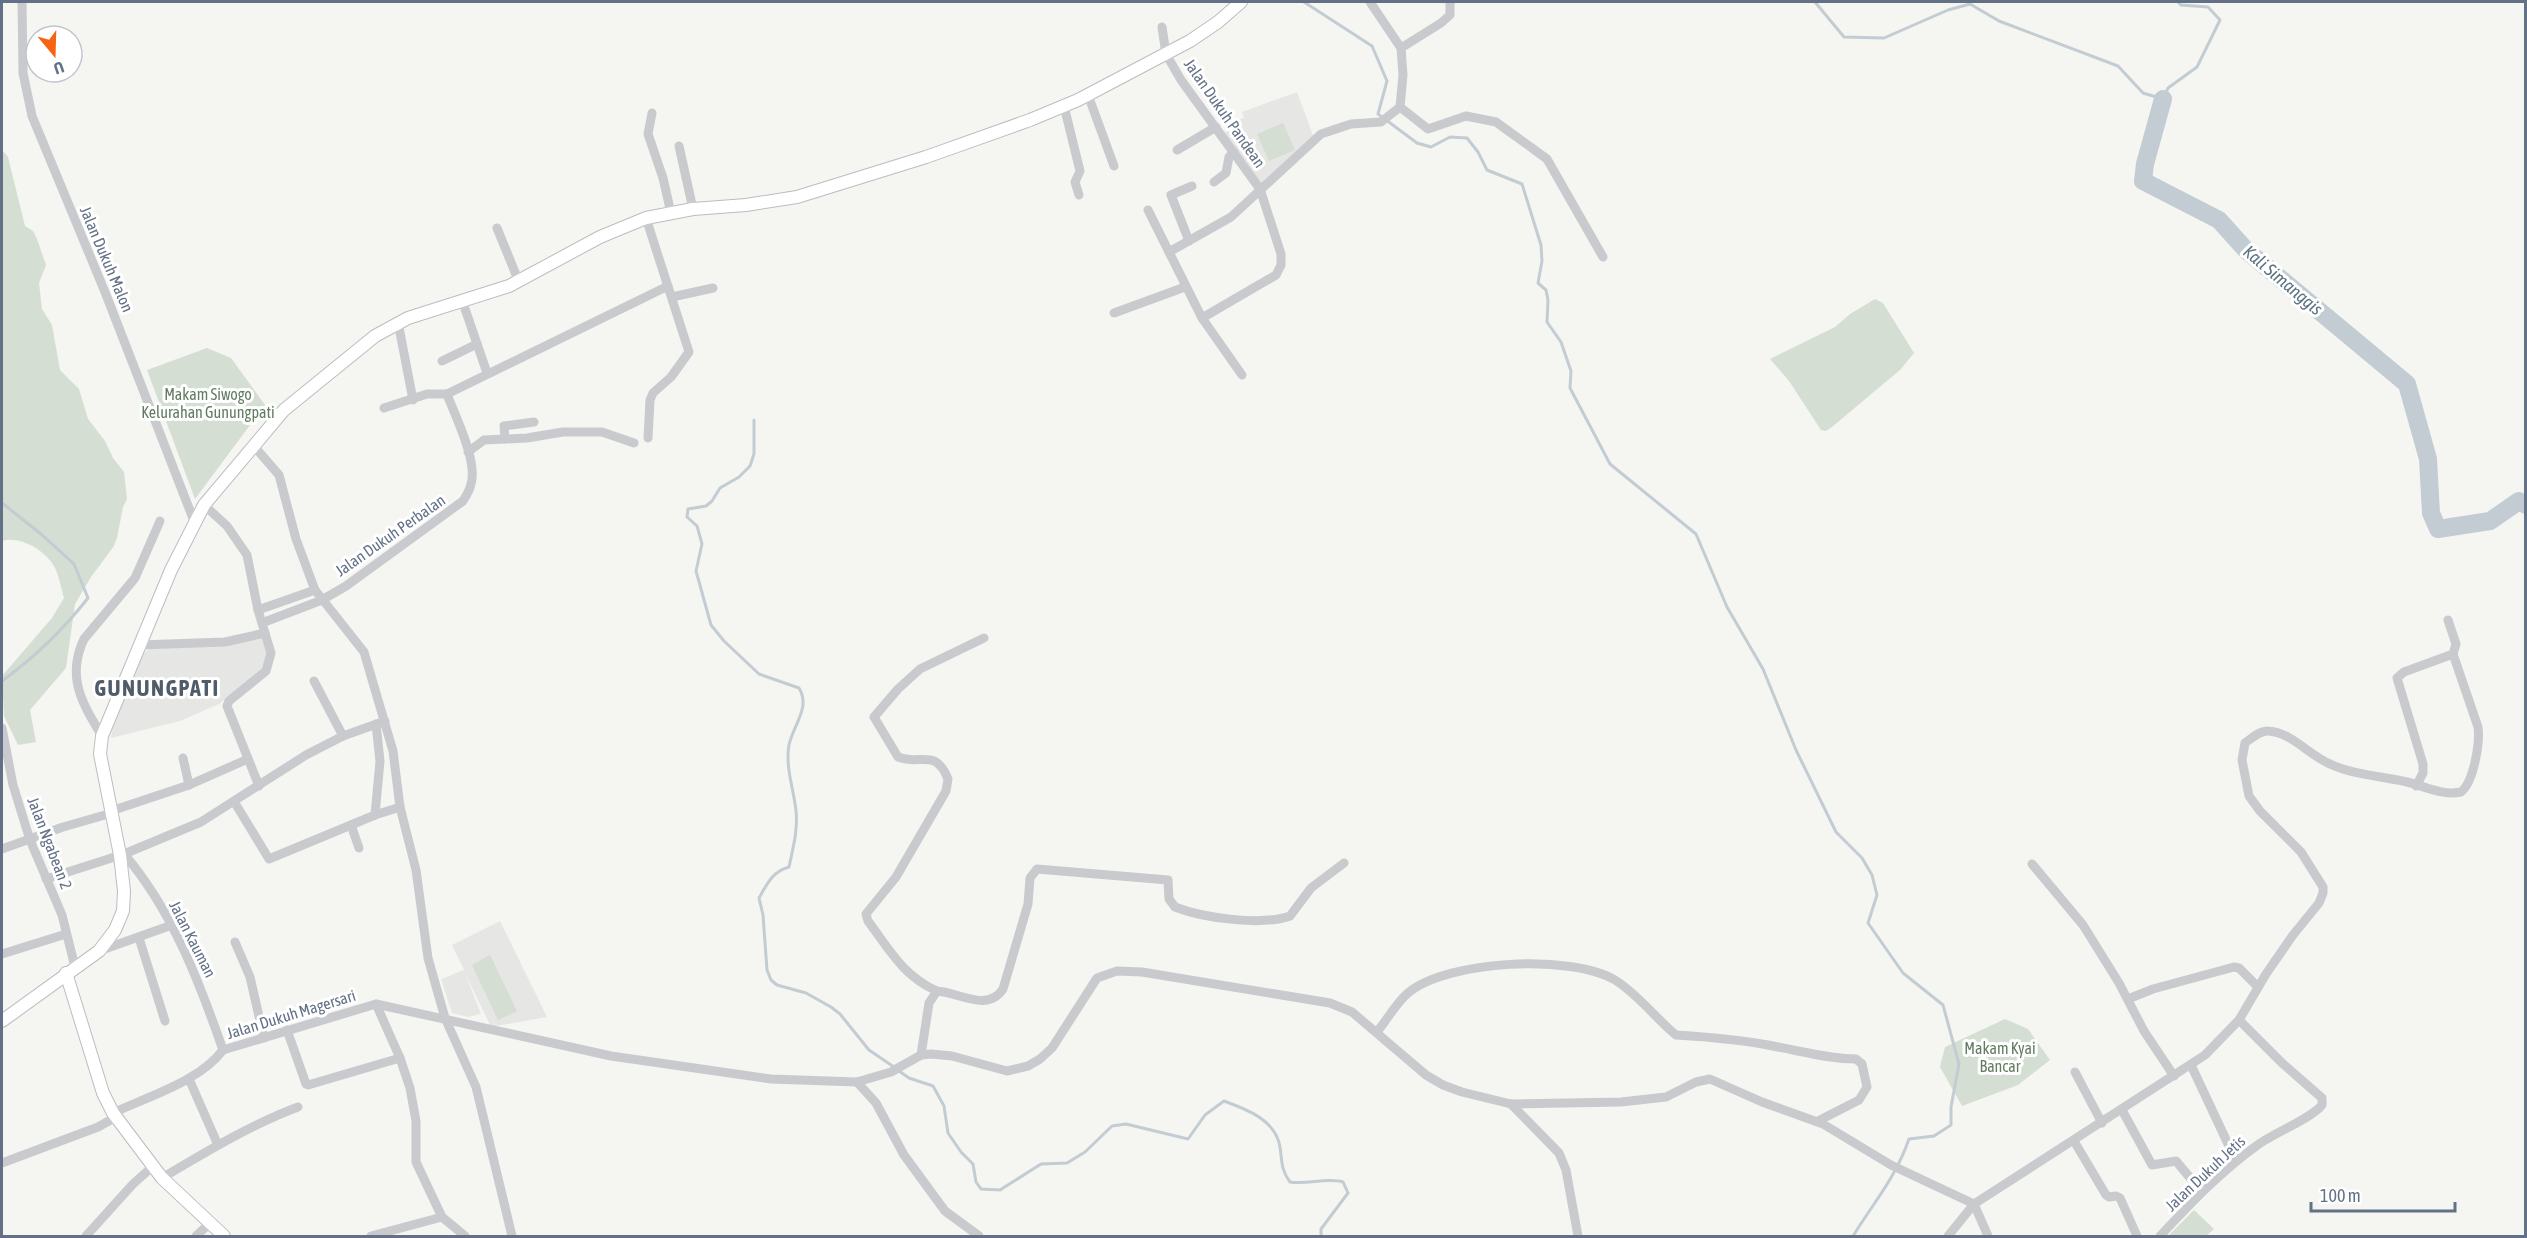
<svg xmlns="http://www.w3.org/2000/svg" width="2527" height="1238" font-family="'Asap Condensed',sans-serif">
<rect width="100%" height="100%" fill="#f5f6f2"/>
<g fill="#e6e6e5">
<path d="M1297,92L1314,138L1256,189L1216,136L1229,131L1227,124L1244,118L1242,112Z"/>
<path d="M264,635L270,654L265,668L219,704L180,721L111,738L114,719L140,655L157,644Z"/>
<path d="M500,921L547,1017L491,1027L465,973L481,1014L468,1017L452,1013L441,979L464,970L452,945Z"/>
</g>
<g fill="#d5ded2">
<path d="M1283,123L1295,150L1269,161L1257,134Z"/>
<path d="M2,150L8,157L25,226L33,231L37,239L46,265L39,283L42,309L52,325L60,370L79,389L88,419L105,441L113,458L124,472L127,499L123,507L117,538L114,546L91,577L75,604L66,668L30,710L36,742L18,745L4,716L2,676L52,618L64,598C61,588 59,575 54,566C45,550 19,535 2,541Z"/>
<path d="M1875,299L1883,303L1914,353L1900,370L1832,427L1826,431L1821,430L1789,381L1770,359L1835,327L1850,314Z"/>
<path d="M207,348L231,358L265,405L195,499L147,370Z"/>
<path d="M490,955L517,1011L498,1020L472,965Z"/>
<path d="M2005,1019L2028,1029L2050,1060L2018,1085L1962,1106L1940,1067L1945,1047Z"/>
<path d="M2194,1210L2214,1229L2206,1236H2168Z"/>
</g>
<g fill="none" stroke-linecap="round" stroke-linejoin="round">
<g stroke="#c2ccd2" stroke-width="3">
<path d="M1304,2L1372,46L1387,81L1378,114L1417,143L1431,147L1450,137L1467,138L1478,152L1487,170L1522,184L1541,245L1542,261L1538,283L1546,290L1548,300L1547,322L1561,342L1571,371L1570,388L1610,464L1696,534L1727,607L1763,669L1796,750L1836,832L1862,858L1872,875L1877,895L1868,923L1903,973L1943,1005L1959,1064L1951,1107V1125L1934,1136L1909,1139C1895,1179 1874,1202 1853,1236"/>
<path d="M1815,2L1844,37L1884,38L1948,10L1970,4L1999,21L2118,66L2143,93L2163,99L2168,88L2197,67L2220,20L2208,7L2181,5L2178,2"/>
<path d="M754,420V454L750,466L739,477L720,488L712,501L706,506L688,509L687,517L697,526L702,544L696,571L711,625L724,641L759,674L799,688C811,708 793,725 789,745C785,767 794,790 796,811C798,830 793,848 789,867C773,871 767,884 759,898L763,915L767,970L771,980L777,985L806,993L831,1007L840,1014L869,1050L894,1067"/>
<path d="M2,503L41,534L74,564L88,598C63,630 35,657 2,681"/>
<path d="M899,1071L909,1078L933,1086L944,1106L948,1133L961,1152L973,1164L976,1182L981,1189L1000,1190L1041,1164L1067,1163L1085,1152L1112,1126L1126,1124L1188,1139L1205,1115L1224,1101C1246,1109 1276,1120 1280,1147C1282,1161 1281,1170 1290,1182C1307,1185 1327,1177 1343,1182L1348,1193L1321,1229V1236"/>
</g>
<path stroke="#c2ccd2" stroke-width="18" d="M2163,99L2145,164L2143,181L2219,220L2246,250L2407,384L2428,459L2431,513L2438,529L2490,521L2519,501L2526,505"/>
<defs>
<g id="major">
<path d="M66,973L103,1093L113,1113L162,1178L224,1236"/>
<path d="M2,1021L99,951L115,930L123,911L124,891L120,855L100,754L102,736L171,570L204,505L284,410L375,336L408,318L509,286L600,237L646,218L693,209L746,205L797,197L926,157L1030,120L1078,100L1190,41L1218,22L1241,2"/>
</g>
</defs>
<use href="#major" stroke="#babdc1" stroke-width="14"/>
<g stroke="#c8cace" stroke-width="9">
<path d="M22,2L23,73L32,116L105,292L194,521"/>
<path d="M1162,27L1166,54L1181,80L1260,189L1281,254V265L1276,275L1202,318"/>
<path d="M1401,48L1441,23L1450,15V2"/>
<path d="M1088,95L1114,166"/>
<path d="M1064,106L1080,171L1075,182L1079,195"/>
<path d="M1400,107L1428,129L1466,116L1496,122L1547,159L1603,257"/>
<path d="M652,113L648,134L663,178L671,213"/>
<path d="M679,146L693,209"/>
<path d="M1177,150L1216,127"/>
<path d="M1214,182L1226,173L1229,157L1234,152"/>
<path d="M1148,210L1202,318L1242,375"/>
<path d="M646,218L689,352L671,377L653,393L650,400L648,438"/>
<path d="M497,228L519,282"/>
<path d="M1189,241L1171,195L1192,186"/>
<path d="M1169,252L1231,217L1321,134L1351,124L1381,122L1400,107L1403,75L1401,48L1370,2"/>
<path d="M672,297L713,288"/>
<path d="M462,300L487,373"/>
<path d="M1114,313L1185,287"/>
<path d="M398,322L413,400"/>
<path d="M442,361L477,344"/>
<path d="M447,394L668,286"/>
<path d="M384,408L427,394H447"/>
<path d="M505,439L504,426L534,422"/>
<path d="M253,445L279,475L296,539L315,590L364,652L393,751L400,807L416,870L428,958L445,1018L476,1087L512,1236"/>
<path d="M468,452L484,440L527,438L563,432H602L634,443"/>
<path d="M204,505L227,526L247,555L258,610L271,653L266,671L229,701L227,706L259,786"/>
<path d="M258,610L315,590"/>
<path d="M262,623L322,600L346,586L463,501C466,496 470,490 471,484C478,461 455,416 447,394"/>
<path d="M140,645L225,642L265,633"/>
<path d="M314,681L343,736"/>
<path d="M2,728L13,785L30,840L62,915L75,967"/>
<path d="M102,736C82,703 66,677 84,639L135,578L160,521"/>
<path d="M183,758L189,785"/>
<path d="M2416,786L2423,773V764L2397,678L2404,672L2453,654L2456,644L2448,620"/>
<path d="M235,803L269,859L375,815L380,761L376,724"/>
<path d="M111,811L189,785L248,759"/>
<path d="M375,815L400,807"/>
<path d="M351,825L359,848"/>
<path d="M2,849L63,827L112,813"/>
<path d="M124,854L201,822L306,755L343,736L385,721"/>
<path d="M2032,864L2083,925L2119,983L2144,1031L2174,1076"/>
<path d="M46,879L124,854C172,910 199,981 223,1050"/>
<path d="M139,938L165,1021"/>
<path d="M235,942L250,977L264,1038"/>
<path d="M99,951L172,925"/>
<path d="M2,954L66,934"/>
<path d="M937,991C903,976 889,949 868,921L866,914L896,877L946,791L948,779C935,747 920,766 898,757L874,717L898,689L920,669L984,638"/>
<path d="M2128,999L2153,989L2234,967L2239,968L2258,987"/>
<path d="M376,1004L400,1058L410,1088L416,1121V1162L442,1217L465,1236"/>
<path d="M287,1030L306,1084L308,1085L400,1058"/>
<path d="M1377,1032C1387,1020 1396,1003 1408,993C1447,960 1572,954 1615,980C1639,995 1655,1018 1676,1035C1710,1037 1745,1040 1778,1047C1805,1052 1830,1059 1856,1059L1862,1064L1867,1087L1859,1100L1818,1121"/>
<path d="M921,1055L929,1003L937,991C958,992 987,1013 1003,989L1028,904L1030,878L1037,869L1168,880L1169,899L1175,907C1203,918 1262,926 1290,916L1311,888L1344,863"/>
<path d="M2191,1065L2236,1161"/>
<path d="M2075,1072L2102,1123"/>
<path d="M189,1079L218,1145"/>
<path d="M857,1082L876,1103L904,1155L945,1211L979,1236"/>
<path d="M1511,1104L1559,1153L1566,1170L1578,1236"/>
<path d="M2122,1110L2152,1165L2176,1161L2202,1192"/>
<path d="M113,1113C149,1096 200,1081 223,1050L376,1004L611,1056L771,1079L857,1082L891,1072L921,1055L931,1054L952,1056L1007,1071L1028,1066L1040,1059L1052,1048L1097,978L1117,971L1142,972L1330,1003L1352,1012L1426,1075L1443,1085L1462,1092L1511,1104L1621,1102L1666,1097L1696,1082L1710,1079L1762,1102L1823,1124L1891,1165L1974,1204"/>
<path d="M2074,1141L2106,1195L2109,1197L2116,1196L2120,1198L2137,1236"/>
<path d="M2,1163L98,1127L116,1117"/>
<path d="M162,1178C206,1152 250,1125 298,1107"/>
<path d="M1974,1204L1988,1236"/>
<path d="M86,1236L133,1184L152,1167"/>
<path d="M196,1236L210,1223"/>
<path d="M371,1236L442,1217"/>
<path d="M1948,1236L1974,1204L2205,1055L2239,1020L2266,974L2293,935L2319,903L2323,893V887L2301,852L2260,811L2249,796L2242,760L2245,743C2252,738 2260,730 2269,731C2292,733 2309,755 2330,764C2353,775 2382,776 2407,782C2424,786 2443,796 2461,792C2474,782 2480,742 2478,727L2453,654"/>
<path d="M2160,1236C2191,1203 2222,1170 2259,1144C2274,1133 2312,1118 2322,1105V1098L2281,1062L2239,1020"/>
</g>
<use href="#major" stroke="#fff" stroke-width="12"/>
</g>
<g text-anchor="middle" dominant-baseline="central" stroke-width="6" stroke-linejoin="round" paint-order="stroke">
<g font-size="16" fill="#627186" stroke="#fff">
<text transform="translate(1225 113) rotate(55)">Jalan Dukuh Pandean</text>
<text transform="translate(107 259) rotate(67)">Jalan Dukuh Malon</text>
<text transform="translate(390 535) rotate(-35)">Jalan Dukuh Perbalan</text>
<text transform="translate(50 843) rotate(69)">Jalan Ngabean 2</text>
<text transform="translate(193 939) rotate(63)">Jalan Kauman</text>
<text transform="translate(291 1014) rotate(-17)">Jalan Dukuh Magersari</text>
<text transform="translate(2205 1173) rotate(-43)">Jalan Dukuh Jetis</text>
</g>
<g font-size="16" fill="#637c61" stroke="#fff">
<text x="208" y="394">Makam Siwogo<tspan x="208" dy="18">Kelurahan Gunungpati</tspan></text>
<text x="2000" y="1048">Makam Kyai<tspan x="2000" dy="18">Bancar</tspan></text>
</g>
<g font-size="18" font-style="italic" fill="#5d7483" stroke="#fff">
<text transform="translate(2283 280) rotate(40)">Kali Simanggis</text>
</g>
<g font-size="22" font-weight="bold" letter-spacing="1.5" fill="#505c6a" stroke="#fff">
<text x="157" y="688">GUNUNGPATI</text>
</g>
</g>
<rect width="2527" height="1238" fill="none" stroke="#627186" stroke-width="6"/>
<g transform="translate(54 54) rotate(161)"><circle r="28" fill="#ffffff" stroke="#c0c6cf" stroke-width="1.5"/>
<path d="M0-4.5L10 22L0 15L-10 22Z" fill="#f56313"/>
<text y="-9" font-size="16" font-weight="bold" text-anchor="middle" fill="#627186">U</text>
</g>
<path d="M2311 1202v9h144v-9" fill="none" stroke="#627186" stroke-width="3"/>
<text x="2320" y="1202" font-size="18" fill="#627186" stroke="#ffffff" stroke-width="4.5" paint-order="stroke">100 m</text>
</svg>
